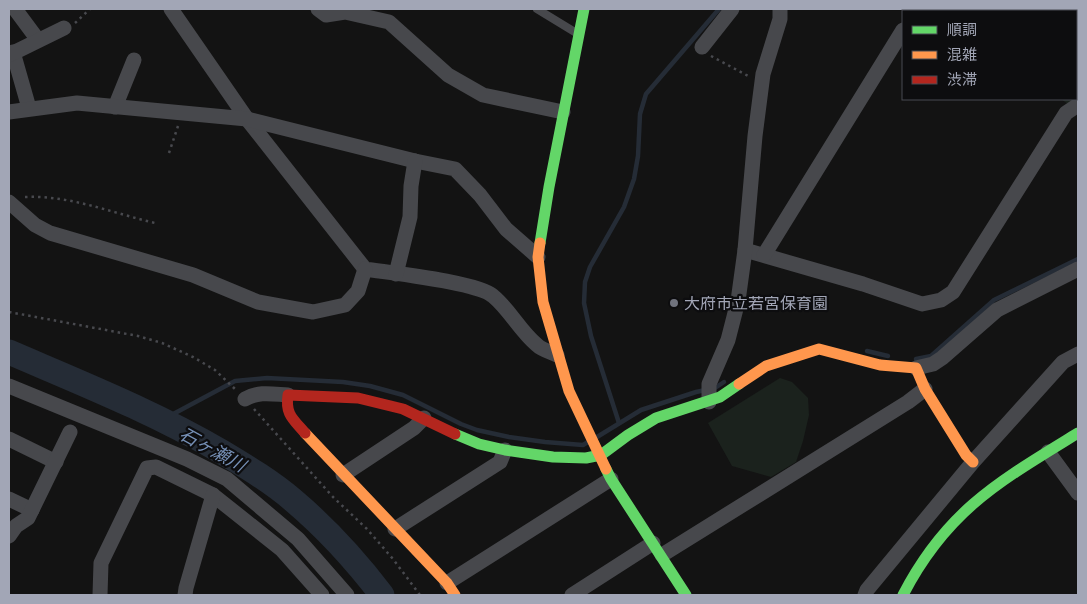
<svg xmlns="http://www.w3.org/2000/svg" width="1087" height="604" font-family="'Open Sans','Noto Sans JP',sans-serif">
<rect width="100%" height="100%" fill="#131313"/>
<g fill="#1b221d">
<path d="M917,9H1078V111L1061,99H1076V11H921Z"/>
<path d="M780,378L792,382L808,398L809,415L803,441L796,462L771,477L732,466L708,423Z"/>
</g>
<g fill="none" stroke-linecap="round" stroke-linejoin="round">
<g stroke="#252c36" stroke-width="4.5">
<path d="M867,351L888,356"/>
<path d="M916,359L931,356L994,300L1078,259"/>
<path d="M162,420L235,381L267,378L343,382L370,386L403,395L461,424L477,430L509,437L545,442L583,445L588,442"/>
<path d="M619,423L591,336L584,303L585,282L590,267L624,207L634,179L638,156L640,114L646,94L719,9"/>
<path d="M597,437L641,410L696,392L715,388L724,382"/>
</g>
<path stroke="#252c36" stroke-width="25" d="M9,352C81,383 154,412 222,452C247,467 272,482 294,501C327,529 356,561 382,595"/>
<g stroke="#48494e" stroke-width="2.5" stroke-dasharray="2.5 4" stroke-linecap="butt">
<path d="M75,23L90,9"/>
<path d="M711,56L750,77"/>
<path d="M169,153L178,126"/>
<path d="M25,197C70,195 112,213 155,223"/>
<path d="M9,312L138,336L162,343L193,357L215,370L235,389"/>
<path d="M254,409L333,497L367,529L393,559L420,595"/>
</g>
<path stroke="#47484c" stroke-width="8" d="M537,9L578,34"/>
<g stroke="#47484c" stroke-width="15">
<path d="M15,9L38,40"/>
<path d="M171,9L247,119L365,269C391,273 477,282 493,296C510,310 520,331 537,345C542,350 551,352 557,355"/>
<path d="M318,9L326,15L345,12L389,22L448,75L483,95L563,112"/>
<path d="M926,9L930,11"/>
<path d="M702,47L732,9"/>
<path d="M13,52L29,108"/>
<path d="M9,55L64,28"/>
<path d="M115,107L134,60"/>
<path d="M9,112L77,103L247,119L415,161L455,169L480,195L506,229L538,257"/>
<path d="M9,202L35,225L50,233L193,275L258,302L313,312L345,305L358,291L365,269"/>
<path d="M745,250L863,284L922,304L941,300L953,292L1066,113L1078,105"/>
<path d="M764,255L903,30"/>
<path d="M396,274L410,217L411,186L415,161"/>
<path d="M916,368L933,364L942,358L997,310L1078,269"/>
<path d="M9,386L187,459L227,479L298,539L347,595"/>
<path d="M245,399C259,391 272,394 288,395"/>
<path d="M709,402V384L728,340L738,301L745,250L755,136L763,74L780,19V9"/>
<path d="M9,439L56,462"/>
<path d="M1048,452L1078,493"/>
<path d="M343,475L414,428L424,418"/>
<path d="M9,499L32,510"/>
<path d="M395,529L500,462L505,450"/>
<path d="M9,536L16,526L28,518L70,432"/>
<path d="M662,555L908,402L925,389"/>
<path d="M447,583L611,479"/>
<path d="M100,595L101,563L147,468L156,467L213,495L282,550L322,595"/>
<path d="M185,595L186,588L213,495"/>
<path d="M572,595L653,543"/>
<path d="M865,595L867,590L973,462L1063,362L1078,354"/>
</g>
<g stroke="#63d668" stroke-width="11">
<path d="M540,243L549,187L584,9"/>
<path d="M455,434L479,444L505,450L553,457L586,458L601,455L628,435L656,418L720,397L739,384"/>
<path d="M606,469L611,479L686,595"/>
<path d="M903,595C947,510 1000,481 1078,433"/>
</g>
<g stroke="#ff974d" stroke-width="11">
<path d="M540,243L538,257L543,302L569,391L606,469"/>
<path d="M739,384L766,366L819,349L880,365L916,368L925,389L966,455L973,462"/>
<path d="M305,433L447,583L455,595"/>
</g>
<path stroke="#b3261e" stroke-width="11" d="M305,433C293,419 285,414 288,395L358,398L403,409L455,434"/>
</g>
<circle fill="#70737d" stroke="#0d0d0f" stroke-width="2" cx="674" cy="303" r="5"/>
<g text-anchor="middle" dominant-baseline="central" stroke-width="4.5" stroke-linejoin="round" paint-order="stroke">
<g font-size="16" fill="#a2a6b6" stroke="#0d0d0f" text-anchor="start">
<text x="684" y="303">大府市立若宮保育園</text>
</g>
<g font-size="18" font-style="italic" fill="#758fb5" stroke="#0d0d0f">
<text transform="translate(213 449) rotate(29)">石ヶ瀬川</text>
</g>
</g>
<rect width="1087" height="604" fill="none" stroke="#a2a6b6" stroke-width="20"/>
<rect x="902" y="10" width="175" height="90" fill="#0d0d0f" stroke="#494a52"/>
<rect x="912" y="26" width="25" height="8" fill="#63d668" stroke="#494a52"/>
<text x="947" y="35" font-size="15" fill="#a2a6b6">順調</text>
<rect x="912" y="51" width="25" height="8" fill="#ff974d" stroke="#494a52"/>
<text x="947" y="60" font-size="15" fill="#a2a6b6">混雑</text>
<rect x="912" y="76" width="25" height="8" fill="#b3261e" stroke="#494a52"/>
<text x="947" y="85" font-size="15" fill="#a2a6b6">渋滞</text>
</svg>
